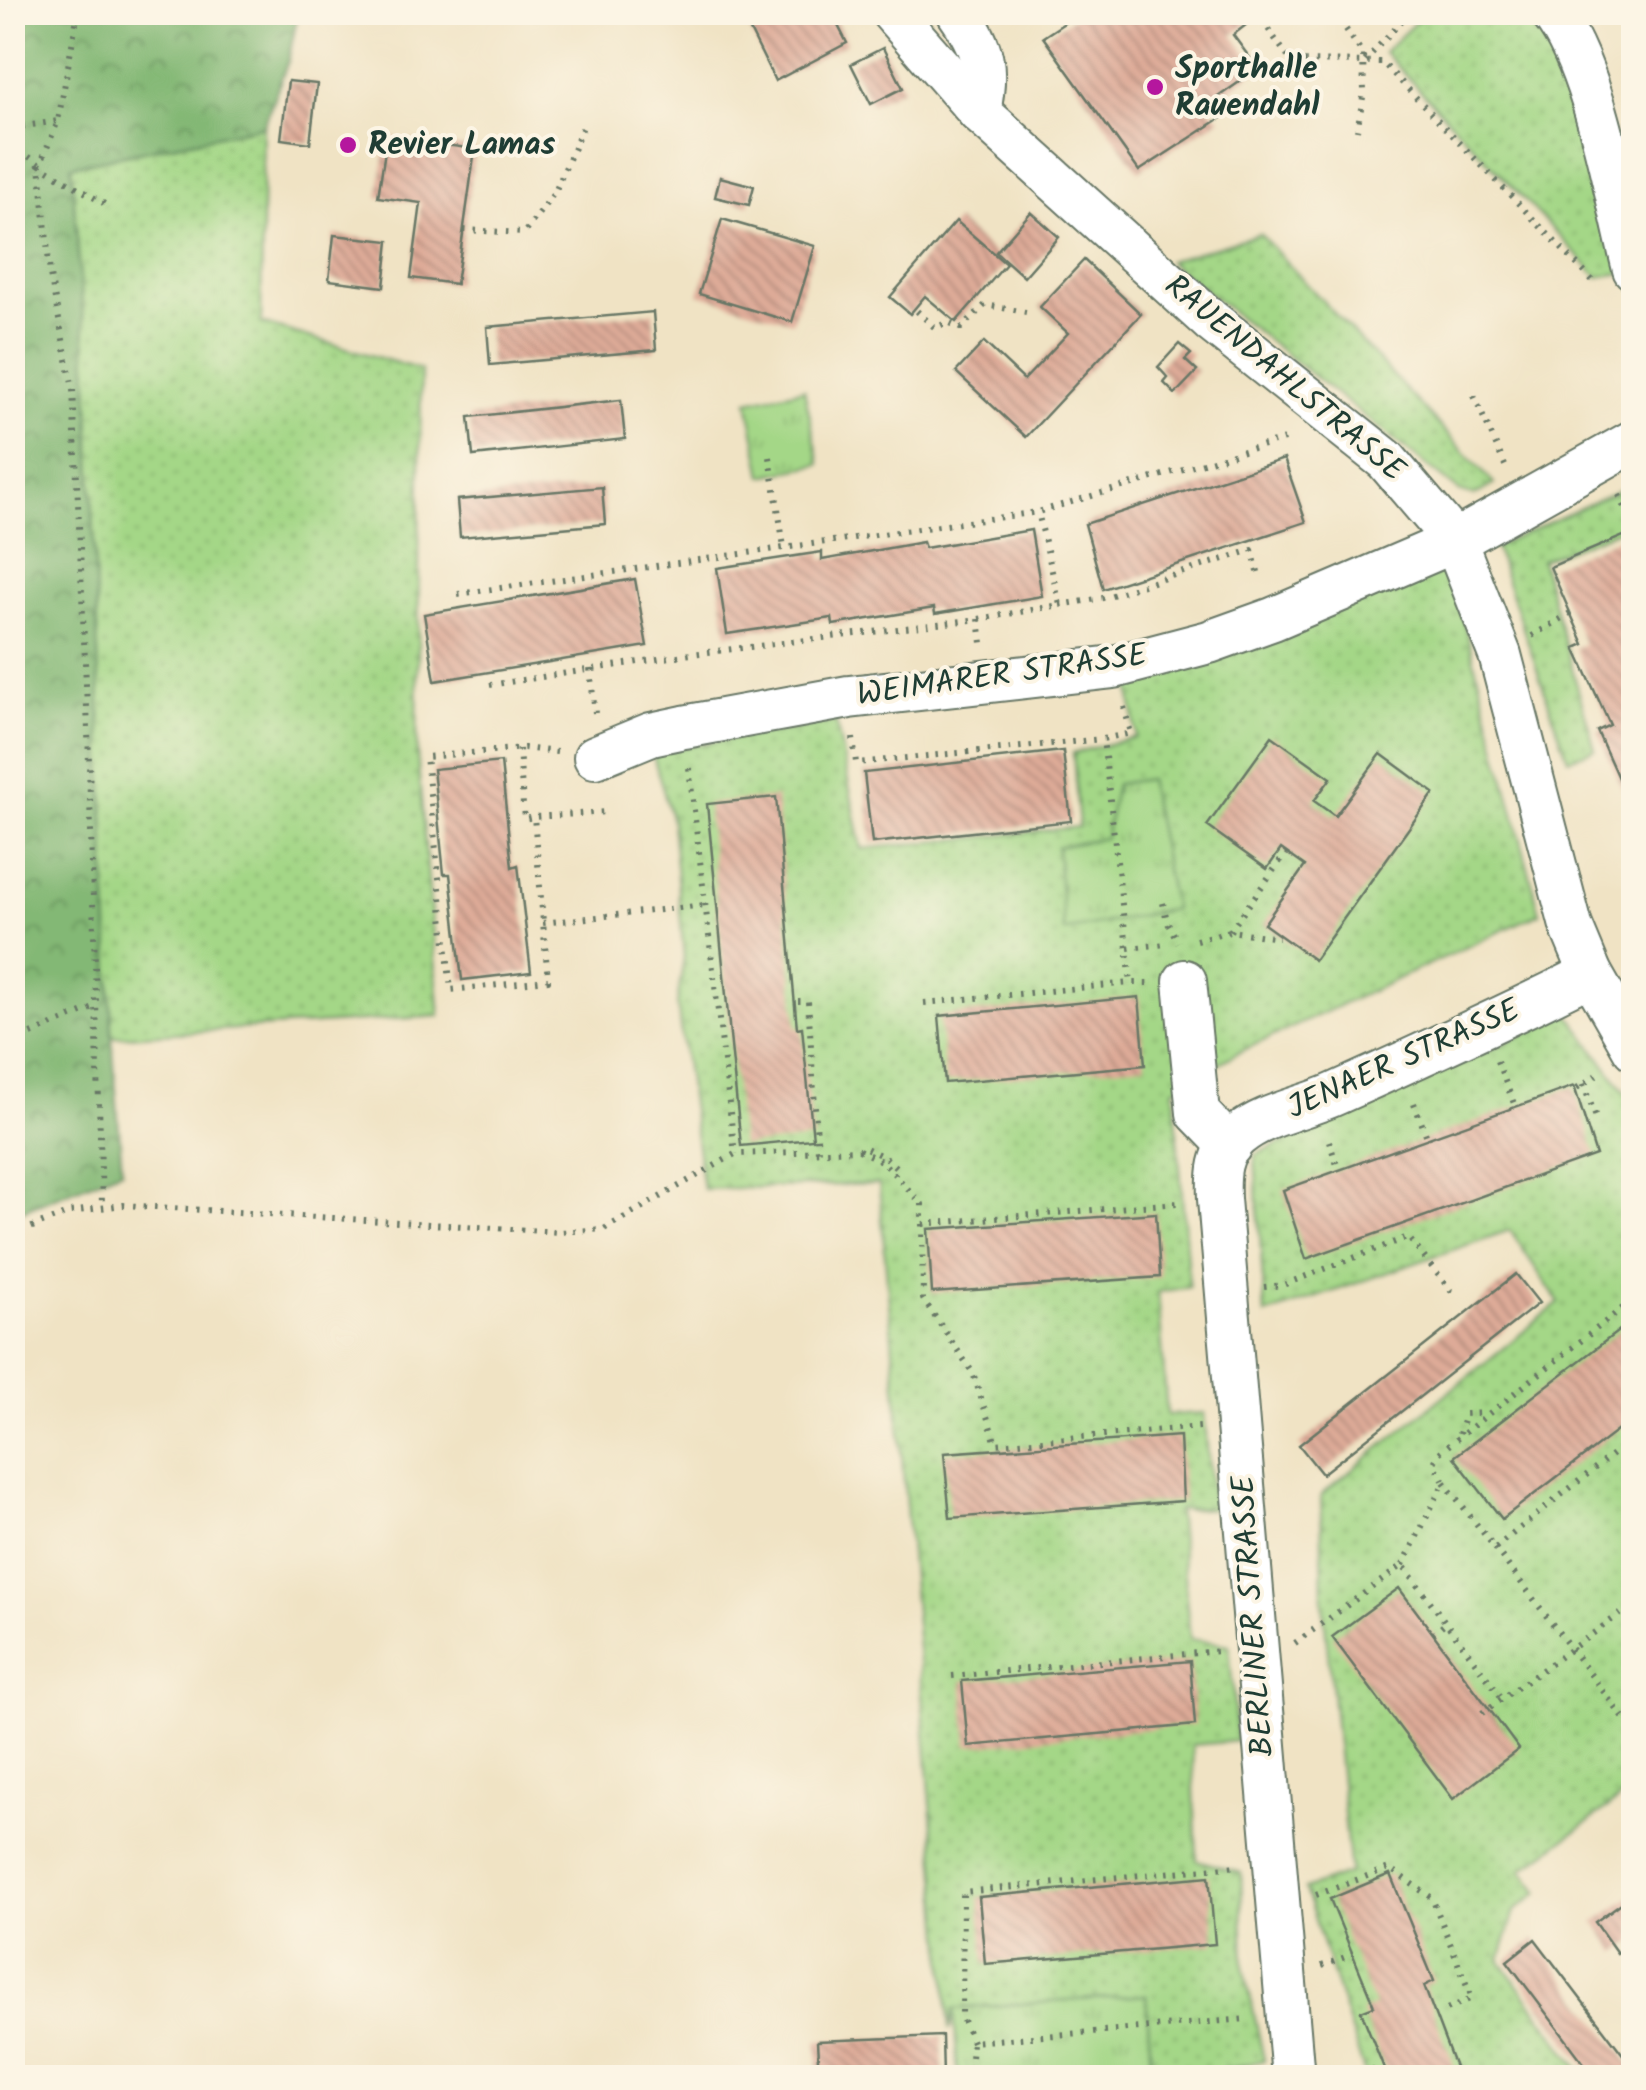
<svg xmlns="http://www.w3.org/2000/svg" width="1646" height="2090" font-family="Kalam,sans-serif">
<defs>
<pattern id="grass-dots" width="8" height="8" patternUnits="userSpaceOnUse" patternTransform="scale(2.5)"><rect width="8" height="8" fill="#a4d787"/><path d="M2 2h.1M6 6h.1" fill="none" stroke="#8db975" stroke-width="1.8" stroke-linecap="round"/></pattern>
<pattern id="forest-crowns" width="20" height="18" patternUnits="userSpaceOnUse" patternTransform="scale(2.5)"><rect width="20" height="18" fill="#83b874"/><path d="M2 6a3 3 0 1 1 6 0M12 15a3 3 0 1 1 6 0" fill="none" stroke="#6b9760"/></pattern>
<pattern id="park-tufts" width="24" height="20" patternUnits="userSpaceOnUse" patternTransform="scale(2.5)"><rect width="24" height="20" fill="#a4d787"/><path d="M3 7l-1-3M5 7V3M7 7l1-3M15 17l-1-3M17 17v-4M19 17l1-3" fill="none" stroke="#8db975"/></pattern>
<pattern id="building-back-hatch" width="6" height="6" patternUnits="userSpaceOnUse" patternTransform="scale(2.5)"><rect width="6" height="6" fill="#deab98"/><path d="M-1 5l2 2M0 0l6 6M5-1l2 2" fill="none" stroke="#b38c7d"/></pattern>
</defs>
<rect width="100%" height="100%" fill="#fcf5e5"/>
<filter id="ink" filterUnits="userSpaceOnUse"><feTurbulence type="fractalNoise" baseFrequency=".01" numOctaves="2"/><feDisplacementMap in="SourceGraphic" scale="20" xChannelSelector="R" yChannelSelector="G"/><feConvolveMatrix kernelMatrix="1 2 1 2 8 2 1 2 1" color-interpolation-filters="sRGB"/></filter>
<filter id="wash" filterUnits="userSpaceOnUse"><feTurbulence type="fractalNoise" baseFrequency=".0048" numOctaves="4" result="noise"/><feDisplacementMap in="SourceGraphic" scale="40" xChannelSelector="R" yChannelSelector="G"/><feGaussianBlur stdDeviation="2.25" result="paint"/><feColorMatrix in="noise" values="0 0 0 0 0 0 0 0 0 0 0 0 0 0 0 0 0 1.4 0 .05"/><feComposite in="paint" operator="in"/></filter>
<g filter="url(#wash)">
<rect width="100%" height="100%" fill="#f0e3c4"/>
<g fill="url(#grass-dots)" stroke="#628a5e" stroke-width="2.5">
<path d="M1425,13H1532L1557,52L1623,273L1598,277L1384,52Z"/>
<path d="M263,126L261,323L421,370L417,753L440,1016L112,1037L88,378L71,166Z"/>
<path d="M1260,234L1494,484L1474,496L1459,491L1168,261Z"/>
<path d="M1633,484V524L1541,560L1595,749L1568,759L1495,547Z"/>
<path d="M1449,565L1540,913L1239,1052L1174,1089L1189,1287L1158,1292L1167,1415L1204,1413L1213,1508L1178,1510L1190,1639L1229,1645L1237,1741L1192,1745L1197,1860L1241,1873L1244,1967L1264,2060L1218,2072V2077H1152L1146,1996L954,2009L950,2030L879,1184L703,1189L677,1004L684,957L672,821L652,752L836,722L862,849L1079,827L1073,753L1136,737L1128,671Z"/>
<path d="M1569,1014L1633,1104V1789L1522,1870L1539,1892L1515,1911L1500,1960L1585,2077H1366L1305,1889L1350,1873L1323,1603L1321,1495L1559,1303L1510,1230L1265,1315L1255,1155Z"/>
</g>
<path fill="url(#forest-crowns)" stroke="#517a54" stroke-width="2.5" d="M13,12L298,13L288,61L263,126L71,166L88,377L112,1037L122,1170L13,1214Z"/>
<g fill="url(#park-tufts)" stroke="#628a5e" stroke-width="2.5">
<path d="M804,389L820,464L763,476L748,401Z"/>
<path d="M1148,779L1174,909L1064,931L1057,847L1105,838L1116,784Z"/>
<path d="M1146,1995L1152,2077H958L954,2009Z"/>
</g>
<g id="blocks">
<g fill="url(#building-back-hatch)">
<path d="M741,12H831L847,43L775,81Z"/>
<path d="M1081,12H1245L1251,21L1233,35L1258,69L1205,106L1221,118L1139,171L1043,37Z"/>
<path d="M883,48L903,88L871,104L851,64Z"/>
<path d="M288,81L317,84L310,143L281,139Z"/>
<path d="M387,137L475,149L456,284L411,278L421,203L378,197Z"/>
<path d="M720,177L754,186L749,205L715,197Z"/>
<path d="M1031,212L1059,237L1024,277L996,252Z"/>
<path d="M722,219L815,246L792,322L699,294Z"/>
<path d="M956,221L1006,264L956,322L925,296L910,314L890,297Z"/>
<path d="M334,235L389,241L384,287L329,280Z"/>
<path d="M1084,260L1141,314L1026,437L956,372L984,342L1024,380L1068,333L1040,307Z"/>
<path d="M653,312L656,350L490,365L487,327Z"/>
<path d="M1179,344L1191,354L1185,360L1197,371L1175,394L1164,383L1168,378L1158,367Z"/>
<path d="M621,400L625,439L473,456L469,417Z"/>
<path d="M1284,459L1306,522L1103,589L1085,524Z"/>
<path d="M602,487L605,524L460,537L457,500Z"/>
<path d="M1031,530L1042,596L935,614L934,608L833,625L832,618L727,634L717,568L822,552V560L923,542L925,548Z"/>
<path d="M1628,534L1634,547V814L1597,731L1610,725L1575,648L1584,644L1550,567Z"/>
<path d="M635,579L647,646L435,681L424,614Z"/>
<path d="M1272,736L1331,778L1314,801L1335,816L1381,754L1434,793L1314,960L1264,924L1305,866L1281,849L1267,869L1207,826Z"/>
<path d="M1063,751L1071,821L872,843L864,773Z"/>
<path d="M501,762L512,867L518,865L531,972L462,980L450,874H444L433,769Z"/>
<path d="M776,797L797,1028L802,1027L813,1139L741,1146L707,804Z"/>
<path d="M1139,997L1145,1065L945,1083L939,1016Z"/>
<path d="M1574,1086L1596,1155L1306,1259L1283,1190Z"/>
<path d="M1156,1213L1160,1277L932,1293L928,1229Z"/>
<path d="M1516,1274L1539,1303L1322,1474L1299,1445Z"/>
<path d="M1634,1319V1418L1502,1519L1454,1457Z"/>
<path d="M1180,1436L1183,1501L950,1518L944,1453Z"/>
<path d="M1399,1588L1519,1749L1453,1799L1332,1637Z"/>
<path d="M1190,1661L1195,1725L968,1746L962,1681Z"/>
<path d="M1390,1874L1434,1981L1424,1986L1459,2078H1388L1361,2011L1374,2006L1330,1899Z"/>
<path d="M1209,1876L1215,1944L985,1964L979,1897Z"/>
<path d="M1634,1894V1941L1617,1953L1595,1922Z"/>
<path d="M1535,1939L1634,2069V2078H1595L1507,1961Z"/>
<path d="M942,2036L943,2078H908V2073L819,2078L817,2041Z"/>
</g>
</g>
</g>
<g filter="url(#ink)">
<use href="#blocks" fill-opacity="0" stroke="#687766" stroke-width="2.5"/>
<g fill="none" stroke-linecap="round" stroke-linejoin="round">
<defs>
<g id="minor">
<path d="M892,12L979,112L1211,321L1386,460L1455,541L1500,655L1571,926L1591,974L1634,1049"/>
<path d="M958,12C984,49 988,68 979,112"/>
<path d="M1551,12C1595,65 1616,200 1634,269"/>
<path d="M595,757L651,734L684,727L849,697L1114,667L1209,642L1273,619L1455,541L1634,441"/>
<path d="M1185,981L1198,1113L1230,1146"/>
<path d="M1293,2078L1219,1199C1218,1175 1218,1153 1238,1136C1264,1114 1305,1108 1335,1094C1422,1055 1507,1016 1591,974"/>
</g>
</defs>
<use href="#minor" stroke="#687766" stroke-width="46"/>
<g stroke="#687766" stroke-width="6" stroke-dasharray="2.5 8" stroke-linecap="butt">
<path d="M78,12L58,121L40,165L108,206"/>
<path d="M1256,12L1291,61L1382,62L1593,281"/>
<path d="M1334,12L1363,54L1364,92L1357,130"/>
<path d="M1365,61L1404,18"/>
<path d="M12,128L58,121"/>
<path d="M12,144L40,165L50,275L73,389L88,730L102,1205"/>
<path d="M464,230L524,233L555,192L585,122"/>
<path d="M917,311L935,328L948,322L961,328L985,305L1026,312"/>
<path d="M1474,396L1507,470"/>
<path d="M770,457L784,547"/>
<path d="M1619,495L1634,526"/>
<path d="M458,594L1038,512L1291,437"/>
<path d="M1060,605L1103,598L1252,550L1260,579"/>
<path d="M979,619L982,643"/>
<path d="M1532,636L1570,613"/>
<path d="M590,669L595,713"/>
<path d="M490,685L684,655L979,619L1060,605L1038,512"/>
<path d="M1124,707L1131,733L1103,739L1131,983H1148"/>
<path d="M853,738L856,763L1103,739"/>
<path d="M519,749L524,819L534,817"/>
<path d="M557,752L524,748L426,757L451,990L548,980L534,817L606,812"/>
<path d="M689,768L735,1154"/>
<path d="M1163,903L1167,921L1178,942"/>
<path d="M543,923L705,905"/>
<path d="M1230,931L1286,853"/>
<path d="M1196,940L1230,931L1279,938"/>
<path d="M1128,948L1166,944"/>
<path d="M798,1001H808L818,1152"/>
<path d="M924,1003L1131,983"/>
<path d="M12,1042L96,1007"/>
<path d="M1497,1061L1515,1106"/>
<path d="M1583,1084L1597,1120"/>
<path d="M1577,1088L1601,1072"/>
<path d="M1414,1103L1428,1140"/>
<path d="M1329,1141L1338,1168"/>
<path d="M859,1150L883,1162L922,1204V1224L1178,1203"/>
<path d="M922,1224L923,1299L973,1373L996,1444L1201,1427"/>
<path d="M12,1235L70,1212L123,1205L560,1232L604,1229L735,1154L859,1150L864,1147L886,1158L898,1169L895,1174"/>
<path d="M1264,1287L1283,1285L1408,1237L1455,1296"/>
<path d="M1459,1434L1465,1414L1486,1413"/>
<path d="M1444,1482L1495,1548L1634,1437"/>
<path d="M1495,1548L1634,1732"/>
<path d="M1403,1565L1444,1482L1434,1463L1439,1453L1634,1299"/>
<path d="M1433,1634L1446,1623"/>
<path d="M1295,1643L1403,1565L1502,1698"/>
<path d="M952,1676L1220,1651"/>
<path d="M1482,1713L1634,1604"/>
<path d="M1316,1895L1389,1868L1432,1898L1472,1998L1440,2012"/>
<path d="M1322,1966L1353,1954"/>
<path d="M972,2042L962,2018L963,1892L1237,1866"/>
<path d="M970,2078L972,2042L1247,2019"/>
<path d="M1353,2078L1383,2065"/>
</g>
<use href="#minor" stroke="#fff" stroke-width="42"/>
</g>
</g>
<g fill="#b5179e" stroke="#fcf5e5" stroke-width="4">
<circle cx="1155" cy="87" r="10"/>
<circle cx="348" cy="145" r="10"/>
</g>
<g text-anchor="middle" dominant-baseline="central" stroke-width="8" stroke-linejoin="round" paint-order="stroke">
<g font-size="32" font-weight="bold" fill="#1f3d34" stroke="#fcf5e5" text-anchor="start">
<text x="1175" y="69">Sporthalle<tspan x="1175" dy="37">Rauendahl</tspan></text>
<text x="368" y="145">Revier Lamas</text>
</g>
<g font-size="32" fill="#1f3d34" stroke="#fcf5e5">
<text transform="translate(1284 379) rotate(40)">RAUENDAHLSTRASSE</text>
<text transform="translate(1002 676) rotate(-8)">WEIMARER STRASSE</text>
<text transform="translate(1404 1060) rotate(-24)">JENAER STRASSE</text>
<text transform="translate(1254 1616) rotate(-94)">BERLINER STRASSE</text>
</g>
</g>
<rect width="1646" height="2090" fill="none" stroke="#fcf5e5" stroke-width="50"/>
</svg>
